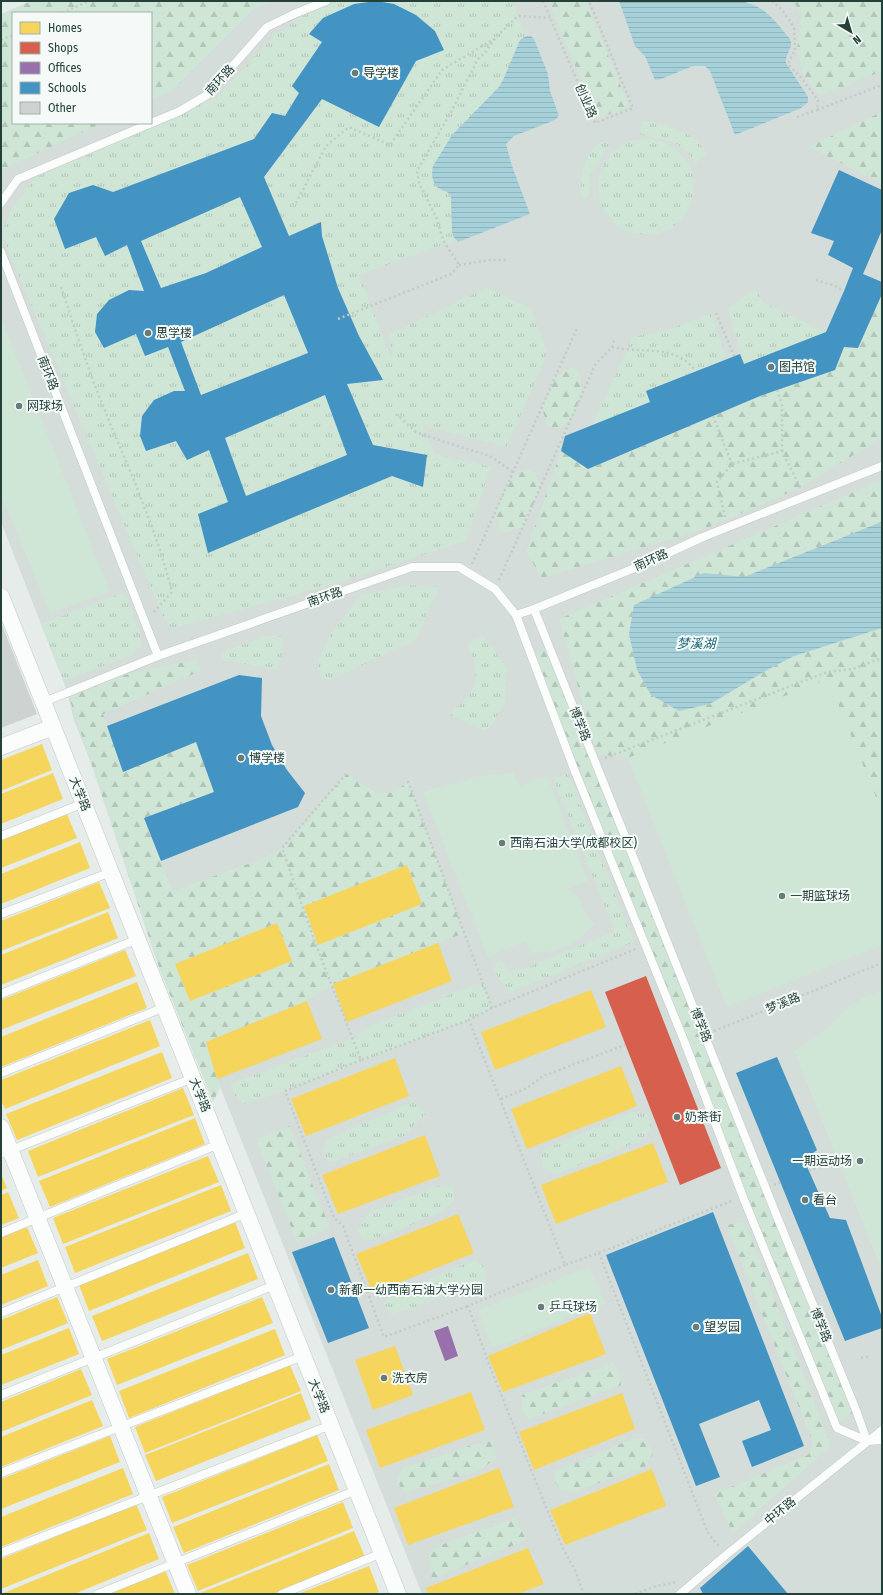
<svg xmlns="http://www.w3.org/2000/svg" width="883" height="1595" font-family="'Fira Sans Condensed','Noto Sans SC',sans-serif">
<defs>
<pattern id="grass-tufts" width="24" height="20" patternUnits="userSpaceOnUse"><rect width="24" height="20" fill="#cfe5d6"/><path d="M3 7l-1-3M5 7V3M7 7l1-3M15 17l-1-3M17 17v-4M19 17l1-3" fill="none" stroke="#b1c6b8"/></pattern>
<pattern id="forest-firs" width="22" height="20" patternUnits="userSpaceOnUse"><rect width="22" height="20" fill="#cfe5d6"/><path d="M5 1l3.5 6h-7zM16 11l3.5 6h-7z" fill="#b1c6b8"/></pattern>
<pattern id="water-rules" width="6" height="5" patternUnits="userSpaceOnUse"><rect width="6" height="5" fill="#a7d1da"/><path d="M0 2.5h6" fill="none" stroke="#8fb4bc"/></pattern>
</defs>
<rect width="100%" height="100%" fill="#e6ece9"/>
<path fill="#d4ddd9" d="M117,1H882V1594H422L74,720L66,688L1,522V53L13,123H151V13Z"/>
<g fill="url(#grass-tufts)">
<path d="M338,1H512L526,36L522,37L503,80L491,95L440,190L449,193L451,197L453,236L456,240L359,275L392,360L390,334L486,288L531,308L547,353L507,447L423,426L435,454L491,467L466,541L320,588L171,629L161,612L1,233L12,208L36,177L217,97L276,34L298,18Z"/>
<path d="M643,121C664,122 698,134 707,154L696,163C677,136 668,143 640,134Z"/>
<circle cx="646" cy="187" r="48"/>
<path d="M605,141L609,145L590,175L589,195L587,198H584L581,195C580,177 584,148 605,141Z"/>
<path d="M755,289L764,303L826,332L744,364L728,308Z"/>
<path d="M711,314L727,359L646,391L650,402L593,425L595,418L621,363L632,337L666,330Z"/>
<path d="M409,585L439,587L416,640L330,680L321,679L317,663L332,633L361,595Z"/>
<path d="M125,592L140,632L141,645L132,655L64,681L41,624Z"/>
<path d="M265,636H281L284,644L278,670L223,660L221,653Z"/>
<path d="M484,636L507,668L505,701L492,726L484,730L450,715C455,708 463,703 468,697C482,678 475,661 466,643Z"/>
<path d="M568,773L634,942L511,992L501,982L493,968L501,960L509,971L526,968L615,931L553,779Z"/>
<path d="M483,984L492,1008L469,1020L285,1091L244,1104L235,1096L230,1084L353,1038L370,1026L475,985Z"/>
<path d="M414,1102L426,1113L404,1136L338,1160L328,1162L323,1151L327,1139Z"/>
<path d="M632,1112L647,1114L652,1125L645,1139L557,1174L543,1167L541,1157L545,1149Z"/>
<path d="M440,1186L454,1187V1201L444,1211L384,1236L363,1241L358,1230L368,1213L394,1202Z"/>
<path d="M475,1260L485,1267L487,1281L392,1315L383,1304L390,1296Z"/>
</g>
<g fill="url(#forest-firs)">
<path d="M31,1H271L255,8L173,90L151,100V13H13V123H102L1,170V14Z"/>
<path d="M548,1H586L629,106L597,119Z"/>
<path d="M793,1H882V71L820,96L803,74L797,50L802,15Z"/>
<path d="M882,112V184L809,147L879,113Z"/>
<path d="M882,294V438L797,489L702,530L542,578L526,552L561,451L588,469L760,396L835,370L844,347L858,348Z"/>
<path d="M573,366L580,374L582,395L571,418L559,429L547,426L542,407L555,377Z"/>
<path d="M526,469L535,473L541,487L523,527L505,533L499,528L496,511L509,481Z"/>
<path d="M882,480V814L828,679L628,758L597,754L559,619Z"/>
<path d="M548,647L855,1411L838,1424L532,654Z"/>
<path d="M198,659L200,671L103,714L123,772L196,742L214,792L144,818L173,891L259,860L282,848L347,774L376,793H392L408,782L464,933L333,984L307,1001L206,1042L220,1088L213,1102L158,965L66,688Z"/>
<path d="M289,1126L330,1228L297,1242L256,1139Z"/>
<path d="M745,1222L831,1446L733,1533L714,1494L808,1455L813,1443L727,1225Z"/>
<path d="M613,1363L619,1371L621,1385L529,1419L522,1411V1395Z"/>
<path d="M645,1438L653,1454L646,1466L577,1491L562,1492L555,1482L554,1472L632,1439Z"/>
<path d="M493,1441L496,1458L479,1471L404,1493L396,1478L403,1468L475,1444Z"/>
<path d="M515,1518L526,1540L432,1579L429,1557L433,1548Z"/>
</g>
<g fill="#cfe5d6">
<path d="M1,318L110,592L50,613L1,495Z"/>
<path d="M828,679L882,812V945L727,1007L628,758Z"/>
<path d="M513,772L519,786L547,776L588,881L567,889L578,896L586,915L595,924L572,945L553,951L530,953L526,941L488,957L423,792L476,777Z"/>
<path d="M882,990V1271L794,1051L825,1030L850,1005L871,994Z"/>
<path d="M590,1267L605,1304L492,1348L478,1310Z"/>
</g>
<g fill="url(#water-rules)">
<path d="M619,1H738C764,4 774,20 790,39C794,48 785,53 786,63L808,97V102L801,108L735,135L710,71L705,66H693L661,79L655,80L645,56L635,46Z"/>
<path d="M526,36H531L534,39L548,74L550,91L559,116L555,120L514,136L506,144L512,166L530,214L458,242L453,236L452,231L451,197L449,193C446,191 443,191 440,189C432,185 431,174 433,166L452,135L499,87L503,80L520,40Z"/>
<path d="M881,522L882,628L794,656L767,670L710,704L679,711L651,695L637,670L629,634L634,605L704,573L744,577Z"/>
</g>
<g fill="#f6d55c">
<path d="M42,744L52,770L1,791V760Z"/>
<path d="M53,773L63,799L1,824V794Z"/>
<path d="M66,812L77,838L1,868V838Z"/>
<path d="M80,842L90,868L1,904V874Z"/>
<path d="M407,865L422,904L318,945L304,906Z"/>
<path d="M99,882L110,908L1,951V921Z"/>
<path d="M108,912L118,938L1,985V955Z"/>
<path d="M277,923L292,961L190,1001L175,964Z"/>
<path d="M438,943L452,981L347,1022L333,984Z"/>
<path d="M125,950L136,976L1,1030V1000Z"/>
<path d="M137,982L147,1008L1,1067V1037Z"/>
<path d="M591,990L606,1027L495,1070L481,1032Z"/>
<path d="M307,1001L322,1039L217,1079L206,1042Z"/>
<path d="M150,1020L160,1046L5,1109L1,1100V1080Z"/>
<path d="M162,1052L172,1078L17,1140L6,1114Z"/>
<path d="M395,1058L409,1096L306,1136L291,1099Z"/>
<path d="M621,1066L637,1106L527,1149L511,1109Z"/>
<path d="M183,1088L194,1115L38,1177L28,1151Z"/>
<path d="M195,1118L205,1144L50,1207L39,1181Z"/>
<path d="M425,1135L440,1176L338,1214L322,1175Z"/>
<path d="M653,1143L668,1182L556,1224L541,1185Z"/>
<path d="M208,1156L219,1182L63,1244L53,1218Z"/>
<path d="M1,1174L7,1188L1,1191Z"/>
<path d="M221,1185L231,1211L75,1273L65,1247Z"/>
<path d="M8,1192L19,1218L1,1225V1195Z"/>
<path d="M458,1214L474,1253L373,1293L356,1254Z"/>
<path d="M235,1222L245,1248L89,1311L79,1285Z"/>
<path d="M27,1227L38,1253L1,1268V1237Z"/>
<path d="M248,1253L258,1279L102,1341L92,1316Z"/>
<path d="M38,1260L48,1286L1,1305V1275Z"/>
<path d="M57,1297L68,1323L1,1350V1320Z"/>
<path d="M262,1297L273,1323L117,1385L107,1359Z"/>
<path d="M590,1313L606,1354L503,1392L488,1356Z"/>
<path d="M69,1328L79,1354L1,1385V1355Z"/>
<path d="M275,1329L285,1355L129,1418L119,1391Z"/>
<path d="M395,1346L413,1395L373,1410L355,1360Z"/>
<path d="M290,1365L301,1391L145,1453L135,1427Z"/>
<path d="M81,1369L92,1395L1,1432V1402Z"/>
<path d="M471,1392L485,1430L380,1468L366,1430Z"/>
<path d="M301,1393L311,1419L156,1481L145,1455Z"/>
<path d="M622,1393L635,1429L534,1470L519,1432Z"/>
<path d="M92,1400L103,1426L1,1467V1437Z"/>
<path d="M317,1435L328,1461L172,1523L162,1497Z"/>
<path d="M110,1436L120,1462L1,1509V1479Z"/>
<path d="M329,1464L339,1490L184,1553L173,1527Z"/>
<path d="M123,1468L133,1494L1,1547V1517Z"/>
<path d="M499,1468L514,1507L408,1545L394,1508Z"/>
<path d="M652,1469L666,1506L565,1545L550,1510Z"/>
<path d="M343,1502L353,1528L198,1591L187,1565Z"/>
<path d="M136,1504L147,1530L1,1589V1559Z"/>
<path d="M354,1531L365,1557L273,1594H198Z"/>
<path d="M149,1533L159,1559L74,1594H1Z"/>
<path d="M528,1548L544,1584L518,1594H428L426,1588Z"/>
<path d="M369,1566L379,1592L374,1594H298Z"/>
<path d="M165,1570L175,1594H105Z"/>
</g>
<path fill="#d6604d" d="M646,976L721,1168L680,1185L605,992Z"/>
<path fill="#9970ab" d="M448,1326L458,1356L445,1361L434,1331Z"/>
<g fill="#4393c3" fill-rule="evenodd">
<path d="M376,1L394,4L416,15L435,31L444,50L416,61L379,127L322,99L264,177L289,236L321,222L322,236L338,288L359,336L383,380L347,384L373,445L427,455L423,487L392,476L208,553L198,514L228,502L209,450L187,460L176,441L146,451L140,436L142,416L154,400L174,391H185L168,347L145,356L136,334L104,348L95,332L97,314L109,300L129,290L144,291L127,245L105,256L96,237L65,249L54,219L69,193L93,185L113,192L254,139L272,113L285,116L299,93L292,86L322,42L309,34L323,18L354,4ZM240,197L262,247L206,273L161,288L141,241ZM284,295L308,353L201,395L181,342ZM325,395L347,455L246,496L225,438Z"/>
<path d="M839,170L882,190V230L863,274L882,282V294L858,348L844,347L835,370L760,396L588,469L561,451L565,436L650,402L646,391L740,354L744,364L826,332L844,291L853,268L828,255L834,241L811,233Z"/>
<path d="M239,675L262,678L261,716L272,745L287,770L305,793L298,807L161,861L144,818L214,792L196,742L123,772L107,726Z"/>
<path d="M777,1057L817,1150L804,1160L830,1218L846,1220L882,1317V1328L845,1341L736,1073Z"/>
<path d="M713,1212L804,1446L752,1467L742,1441L771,1430L759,1400L699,1424L720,1477L696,1486L606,1255Z"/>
<path d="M334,1237L369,1328L328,1343L292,1252Z"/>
<path d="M748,1546L788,1594H703L700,1588Z"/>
</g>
<path fill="#cdd3d1" d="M1,622L37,714L1,728Z"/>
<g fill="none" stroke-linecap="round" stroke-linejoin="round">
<defs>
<g id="service">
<path d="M1,203L18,179L180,111L207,95L267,27L294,14L326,1"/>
<path d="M1,252L158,656L412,567H459L495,589L516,615L534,609L642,565L703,537L882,466"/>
<path d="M534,609L778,1219L856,1410L867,1441"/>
<path d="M516,615L574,769L685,1043L743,1197L837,1428L867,1441L882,1440"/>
<path d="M44,702L158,656"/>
<path d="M1,836L84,803"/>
<path d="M1,914L111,872"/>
<path d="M1,994L138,939"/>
<path d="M1,1073L165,1007"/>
<path d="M1,1154L193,1078"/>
<path d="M1,1233L219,1144"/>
<path d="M1,1313L247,1213"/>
<path d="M1,1395L275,1285"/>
<path d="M1,1473L303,1356"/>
<path d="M1,1553L331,1425"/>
<path d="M98,1594L357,1490"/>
<path d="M282,1594L382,1553"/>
<path d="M680,1594L726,1555L882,1430"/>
</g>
<g id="minor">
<path d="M1,596L398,1594"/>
<path d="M1,747L53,727"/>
<path d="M1,1127L188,1594"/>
</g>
</defs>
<use href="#service" stroke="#c3c9c6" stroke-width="9"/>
<use href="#minor" stroke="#c3c9c6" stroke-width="17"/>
<g stroke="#c2cbc9" stroke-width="2.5" stroke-dasharray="2 3" stroke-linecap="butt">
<path d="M543,1L595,123L633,108L589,1"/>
<path d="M772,1L782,10L794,27L795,50L788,64L802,79L818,100L817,110L882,85"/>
<path d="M62,13L89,1"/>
<path d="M1,40L13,35"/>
<path d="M797,117L817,110"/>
<path d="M296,203L326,146L349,127L390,145L442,70L494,39"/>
<path d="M459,265L490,260H507"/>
<path d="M816,280L835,286L844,291"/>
<path d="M61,287C73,323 85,360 99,396C125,461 155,524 172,592L152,614"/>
<path d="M716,313L734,356"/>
<path d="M338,319L451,274L459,265L443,240L437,219L419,183L417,171L451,112L478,59L485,53L496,37L518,16L550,18"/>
<path d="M612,347C641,354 674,343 696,371"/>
<path d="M777,390L782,404V451"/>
<path d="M396,414L416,432L448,443L490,456L513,472"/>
<path d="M713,416L732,464"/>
<path d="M725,517L717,482L732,464L782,451L801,489"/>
<path d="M472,564L577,328"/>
<path d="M499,580L595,365L612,347L615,338"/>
<path d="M605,758L827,672L853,669L882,658"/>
<path d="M346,774L282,848L316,945L361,1060L469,1020"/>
<path d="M408,781L492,1008L636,949"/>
<path d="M492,1008L469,1020L565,1265L599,1253L708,1533L720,1548"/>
<path d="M714,1031L882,963"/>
<path d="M361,1060L285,1091L334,1218L343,1226L384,1337L468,1306"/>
<path d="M501,1099L527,1088L543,1076L625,1045"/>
<path d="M809,1171L827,1164"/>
<path d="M774,1185L781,1182"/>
<path d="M599,1253L734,1200"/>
<path d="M565,1265L468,1306L487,1359L562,1547L575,1570L584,1594"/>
<path d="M861,1358L869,1356"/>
<path d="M635,1594L656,1586L677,1582"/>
</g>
<use href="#service" stroke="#fbfcfc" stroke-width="8"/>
<use href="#minor" stroke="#fbfcfc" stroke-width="16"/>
</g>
<g fill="#677c77" stroke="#f5faf8" stroke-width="1.5">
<circle cx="355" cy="73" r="4"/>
<circle cx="148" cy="333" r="4"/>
<circle cx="771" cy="367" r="4"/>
<circle cx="19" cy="406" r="4"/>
<circle cx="241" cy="758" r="4"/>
<circle cx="502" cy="843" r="4"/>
<circle cx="782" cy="896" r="4"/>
<circle cx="677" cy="1117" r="4"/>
<circle cx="860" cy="1161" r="4"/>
<circle cx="805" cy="1200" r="4"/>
<circle cx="331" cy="1290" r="4"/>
<circle cx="541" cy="1307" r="4"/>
<circle cx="696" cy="1327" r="4"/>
<circle cx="384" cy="1378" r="4"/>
</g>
<g text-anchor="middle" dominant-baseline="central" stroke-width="4" stroke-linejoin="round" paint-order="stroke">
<g font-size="12" fill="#234039" stroke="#f5faf8" text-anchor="start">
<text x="363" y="73">导学楼</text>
<text x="156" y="333">思学楼</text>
<text x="779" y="367">图书馆</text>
<text x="27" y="406">网球场</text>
<text x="249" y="758">博学楼</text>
<text x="510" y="843">西南石油大学(成都校区)</text>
<text x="790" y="896">一期篮球场</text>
<text x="685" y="1117">奶茶街</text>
<text x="852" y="1161" text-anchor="end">一期运动场</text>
<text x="813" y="1200">看台</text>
<text x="339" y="1290">新都一幼西南石油大学分园</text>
<text x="549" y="1307">乒乓球场</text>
<text x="704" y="1327">望岁园</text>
<text x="392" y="1378">洗衣房</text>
</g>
<g font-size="12" fill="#234039" stroke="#f5faf8">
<text transform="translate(220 80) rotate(-47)">南环路</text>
<text transform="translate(586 101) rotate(67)">创业路</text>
<text transform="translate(48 373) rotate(69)">南环路</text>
<text transform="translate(651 560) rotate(-24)">南环路</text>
<text transform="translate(325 597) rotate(-19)">南环路</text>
<text transform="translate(580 724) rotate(68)">博学路</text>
<text transform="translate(80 794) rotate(68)">大学路</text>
<text transform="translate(783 1003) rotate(-22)">梦溪路</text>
<text transform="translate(701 1025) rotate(68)">博学路</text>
<text transform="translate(200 1095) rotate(68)">大学路</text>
<text transform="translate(821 1325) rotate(68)">博学路</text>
<text transform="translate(319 1396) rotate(68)">大学路</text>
<text transform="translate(780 1511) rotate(-39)">中环路</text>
</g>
<g font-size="13" font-style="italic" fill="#1b697e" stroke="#f5faf8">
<text x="696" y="643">梦溪湖</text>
</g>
</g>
<rect width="883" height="1595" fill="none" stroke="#234039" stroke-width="4"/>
<rect x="12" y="12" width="140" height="112" fill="#f5faf8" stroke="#a1b0ac"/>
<rect x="20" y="22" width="20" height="12" fill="#f6d55c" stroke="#a1b0ac"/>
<text x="48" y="32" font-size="12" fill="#234039">Homes</text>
<rect x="20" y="42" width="20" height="12" fill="#d6604d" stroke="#a1b0ac"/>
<text x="48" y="52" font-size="12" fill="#234039">Shops</text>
<rect x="20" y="62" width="20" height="12" fill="#9970ab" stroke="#a1b0ac"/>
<text x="48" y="72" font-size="12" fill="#234039">Offices</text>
<rect x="20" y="82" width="20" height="12" fill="#4393c3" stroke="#a1b0ac"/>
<text x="48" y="92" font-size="12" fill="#234039">Schools</text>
<rect x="20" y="102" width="20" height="12" fill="#cdd3d1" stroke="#a1b0ac"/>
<text x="48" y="112" font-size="12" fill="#234039">Other</text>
<g transform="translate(851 32) rotate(142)" stroke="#f5faf8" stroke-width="3" paint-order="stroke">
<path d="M0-3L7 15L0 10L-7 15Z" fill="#234039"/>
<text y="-6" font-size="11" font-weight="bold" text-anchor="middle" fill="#234039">N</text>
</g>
</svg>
